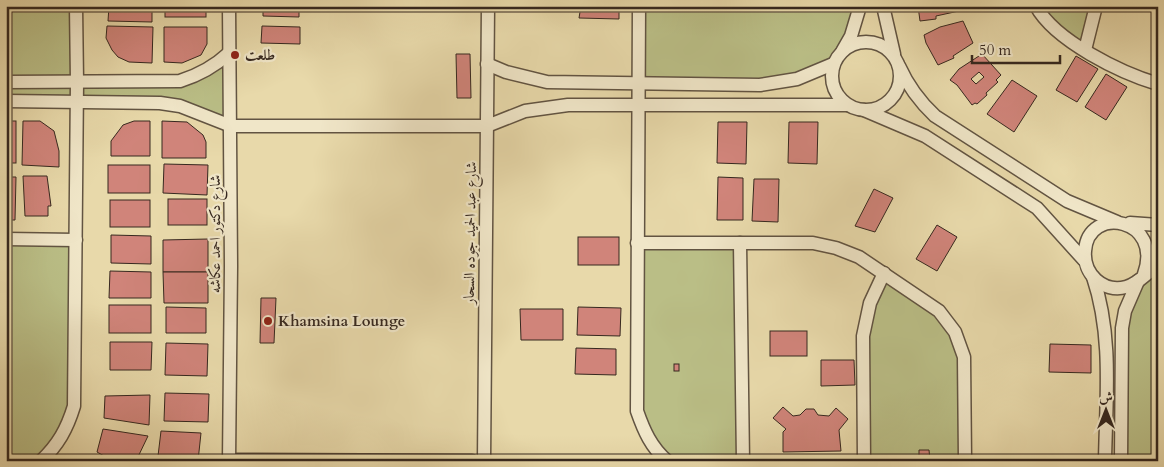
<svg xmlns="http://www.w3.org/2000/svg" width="1164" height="467" font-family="Cardo,Amiri,serif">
<rect width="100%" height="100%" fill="#e8d9aa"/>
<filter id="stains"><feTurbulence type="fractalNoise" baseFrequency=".004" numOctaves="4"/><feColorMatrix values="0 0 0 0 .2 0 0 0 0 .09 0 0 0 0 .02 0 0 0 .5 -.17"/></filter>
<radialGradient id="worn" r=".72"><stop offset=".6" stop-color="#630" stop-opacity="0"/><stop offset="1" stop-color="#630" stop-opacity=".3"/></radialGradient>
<g fill="#babe86" stroke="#787352">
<path d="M6,6H76L77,82L180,81L229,53L231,126L180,106L6,101Z"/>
<path d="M639,6H860L843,50L833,64L797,79L638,83Z"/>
<path d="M1036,6H1096L1085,50Z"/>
<path d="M6,239L76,240L74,406L41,461H6Z"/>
<path d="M637,243H740L743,461H667L637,411Z"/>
<path d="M1158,265V461H1121V344L1131,296Z"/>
<path d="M884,273L939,311L964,357L965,461H864L863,336Z"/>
</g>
<g fill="#d0847a" stroke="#36281f" fill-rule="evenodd">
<path d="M109,6H152V22L108,21Z"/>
<rect x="165" y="6" width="41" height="11"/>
<path d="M263,6H299V17L263,16Z"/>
<path d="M581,6H595V9H599V6H619V19L579,18Z"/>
<path d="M918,6H959V11L936,16V19L920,21Z"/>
<path d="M963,21L973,43L953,56L954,58L938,65L926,43L924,35L940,27Z"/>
<path d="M107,26L153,27L152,63L129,62L118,57L112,50L106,38Z"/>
<path d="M262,26L300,27V44L261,43Z"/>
<path d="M164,27H207V44L201,55L182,63L164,62Z"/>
<path d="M456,54H470L471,98H457Z"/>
<path d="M982,54L1001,75L996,80L998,82L986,93L987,95L977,104L975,103L972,105L957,85L950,80L959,69ZM979,72L984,77L976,84L971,79Z"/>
<path d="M1076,56L1098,69L1077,102L1056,90Z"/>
<path d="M1106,74L1127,87L1106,120L1085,107Z"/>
<path d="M1012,80L1037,96L1014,132L987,114Z"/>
<rect x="6" y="121" width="10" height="42"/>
<path d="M23,121H40L54,131L59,151V167L22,165Z"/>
<path d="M134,121H150V156H111V141L123,125Z"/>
<path d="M162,121L187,122L203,135L206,142V158H162Z"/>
<path d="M718,122H747L746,164L717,163Z"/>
<path d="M789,122H818L817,164L788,163Z"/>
<path d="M164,164L208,165L207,195L163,193Z"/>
<rect x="108" y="165" width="42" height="28"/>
<path d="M23,176H47L51,206H48V216H25Z"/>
<path d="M6,177H16L15,220H6Z"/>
<path d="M718,177L743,178V220H717Z"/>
<path d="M754,179H779L778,222L752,221Z"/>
<path d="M874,189L893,198L875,232L855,226Z"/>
<rect x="168" y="199" width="39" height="26"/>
<rect x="110" y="200" width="40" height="27"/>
<path d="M937,225L957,237L937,271L916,259Z"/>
<path d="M111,235L151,236V264L111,263Z"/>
<rect x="578" y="237" width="41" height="28"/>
<path d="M208,239V272H163V240Z"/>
<path d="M110,271L151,272V298H109Z"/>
<path d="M163,272H208V303H164Z"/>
<path d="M261,298H276L274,343H260Z"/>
<rect x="109" y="305" width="42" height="28"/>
<path d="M166,307L206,308V333H166Z"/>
<path d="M578,307L621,308L620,336L577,335Z"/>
<path d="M520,309H563V340H521Z"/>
<rect x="770" y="331" width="37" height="25"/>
<path d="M110,342H152L151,370H110Z"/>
<path d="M166,343L208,344L207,376L165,375Z"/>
<path d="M1050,344L1091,345V373L1049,372Z"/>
<path d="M576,348L616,349V375L575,374Z"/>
<path d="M821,360H854L855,385L821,386Z"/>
<rect x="674" y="364" width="5" height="7"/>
<path d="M165,393L209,394L208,422L164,421Z"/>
<path d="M150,395L149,425L104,418L105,396Z"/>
<path d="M783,407L793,416L800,415L806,409H814L818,415L829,416L836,408L848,419L839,430L841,451L783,452V432L786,429L773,418Z"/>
<path d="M103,429L148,436L136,461H113L97,452Z"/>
<path d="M161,431L201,433L198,461L158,456Z"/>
<path d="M919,450H929L930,460H919Z"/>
</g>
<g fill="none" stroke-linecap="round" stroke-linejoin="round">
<defs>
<g id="minor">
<path d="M639,6L637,411C644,431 651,447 667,461"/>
<path d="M883,6L894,54"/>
<path d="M1036,6C1055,41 1121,73 1158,84"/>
<circle cx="866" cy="76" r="34"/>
<path d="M843,50L851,36L860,6"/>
<path d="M1085,50L1096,6"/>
<path d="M487,64L506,72L547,82L760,85L797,79L833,64"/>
<path d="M899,66C908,86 919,101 935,116L1067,201L1117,222"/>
<path d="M6,82L180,81C199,75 214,67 229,53"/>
<path d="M6,101L160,103L180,106L231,126H487L525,111L568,105H847"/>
<path d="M864,110L925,136L1037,208L1084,260"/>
<path d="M1130,223L1158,225"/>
<path d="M6,239L76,240"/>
<path d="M637,243H813L836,248L859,257L939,311L955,332L964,357L965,461"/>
<path d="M740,243L743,461"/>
<path d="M1144,274C1164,218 1088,204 1085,251C1083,274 1103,293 1126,287C1138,284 1148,272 1158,265"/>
<path d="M1093,277C1113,336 1106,399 1105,461"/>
<path d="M229,460L472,461"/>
<path d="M41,461C58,445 67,429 74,406L77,82L76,6"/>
<path d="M229,461L231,266L229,6"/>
<path d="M484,461L488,6"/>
<path d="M864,461L863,336L870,303L884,273"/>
<path d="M1121,461L1122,328L1125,311L1138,281"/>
</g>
</defs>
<use href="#minor" stroke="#625442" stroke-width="15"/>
<use href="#minor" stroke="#f0e6c8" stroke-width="12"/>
</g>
<g fill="#8f2418" stroke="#f0e6c8" stroke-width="2">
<circle cx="235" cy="55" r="5"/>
<circle cx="268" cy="321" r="5"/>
</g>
<g text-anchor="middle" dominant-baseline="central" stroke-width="4.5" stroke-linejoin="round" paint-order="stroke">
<g font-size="15" font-weight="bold" fill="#36281f" stroke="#f0e6c8" text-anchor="start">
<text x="245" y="55">طلعت</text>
<text x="278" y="321">Khamsina Lounge</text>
</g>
<g font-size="15" fill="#36281f" stroke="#f0e6c8">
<text transform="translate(470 233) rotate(-89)">شارع عبد الحميد جوده السحار</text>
<text transform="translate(215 234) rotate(-90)">شارع دكتور احمد عكاشه</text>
</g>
</g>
<rect width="1164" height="467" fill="none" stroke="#e8d9aa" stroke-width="25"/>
<rect x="8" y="8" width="1149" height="452" fill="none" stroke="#36281f" stroke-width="2.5"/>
<rect x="12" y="12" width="1139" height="442" fill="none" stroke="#36281f"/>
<g transform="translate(1106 410)" stroke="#f0e6c8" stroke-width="4" paint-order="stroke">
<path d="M0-4L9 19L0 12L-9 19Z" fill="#36281f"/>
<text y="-8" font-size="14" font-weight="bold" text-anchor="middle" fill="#36281f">ش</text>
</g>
<path d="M972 55v8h88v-8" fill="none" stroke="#36281f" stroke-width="2.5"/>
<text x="979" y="55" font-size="15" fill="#36281f" stroke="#f0e6c8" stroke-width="4" paint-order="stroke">50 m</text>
<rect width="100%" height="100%" filter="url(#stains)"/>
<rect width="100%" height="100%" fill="url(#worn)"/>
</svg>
